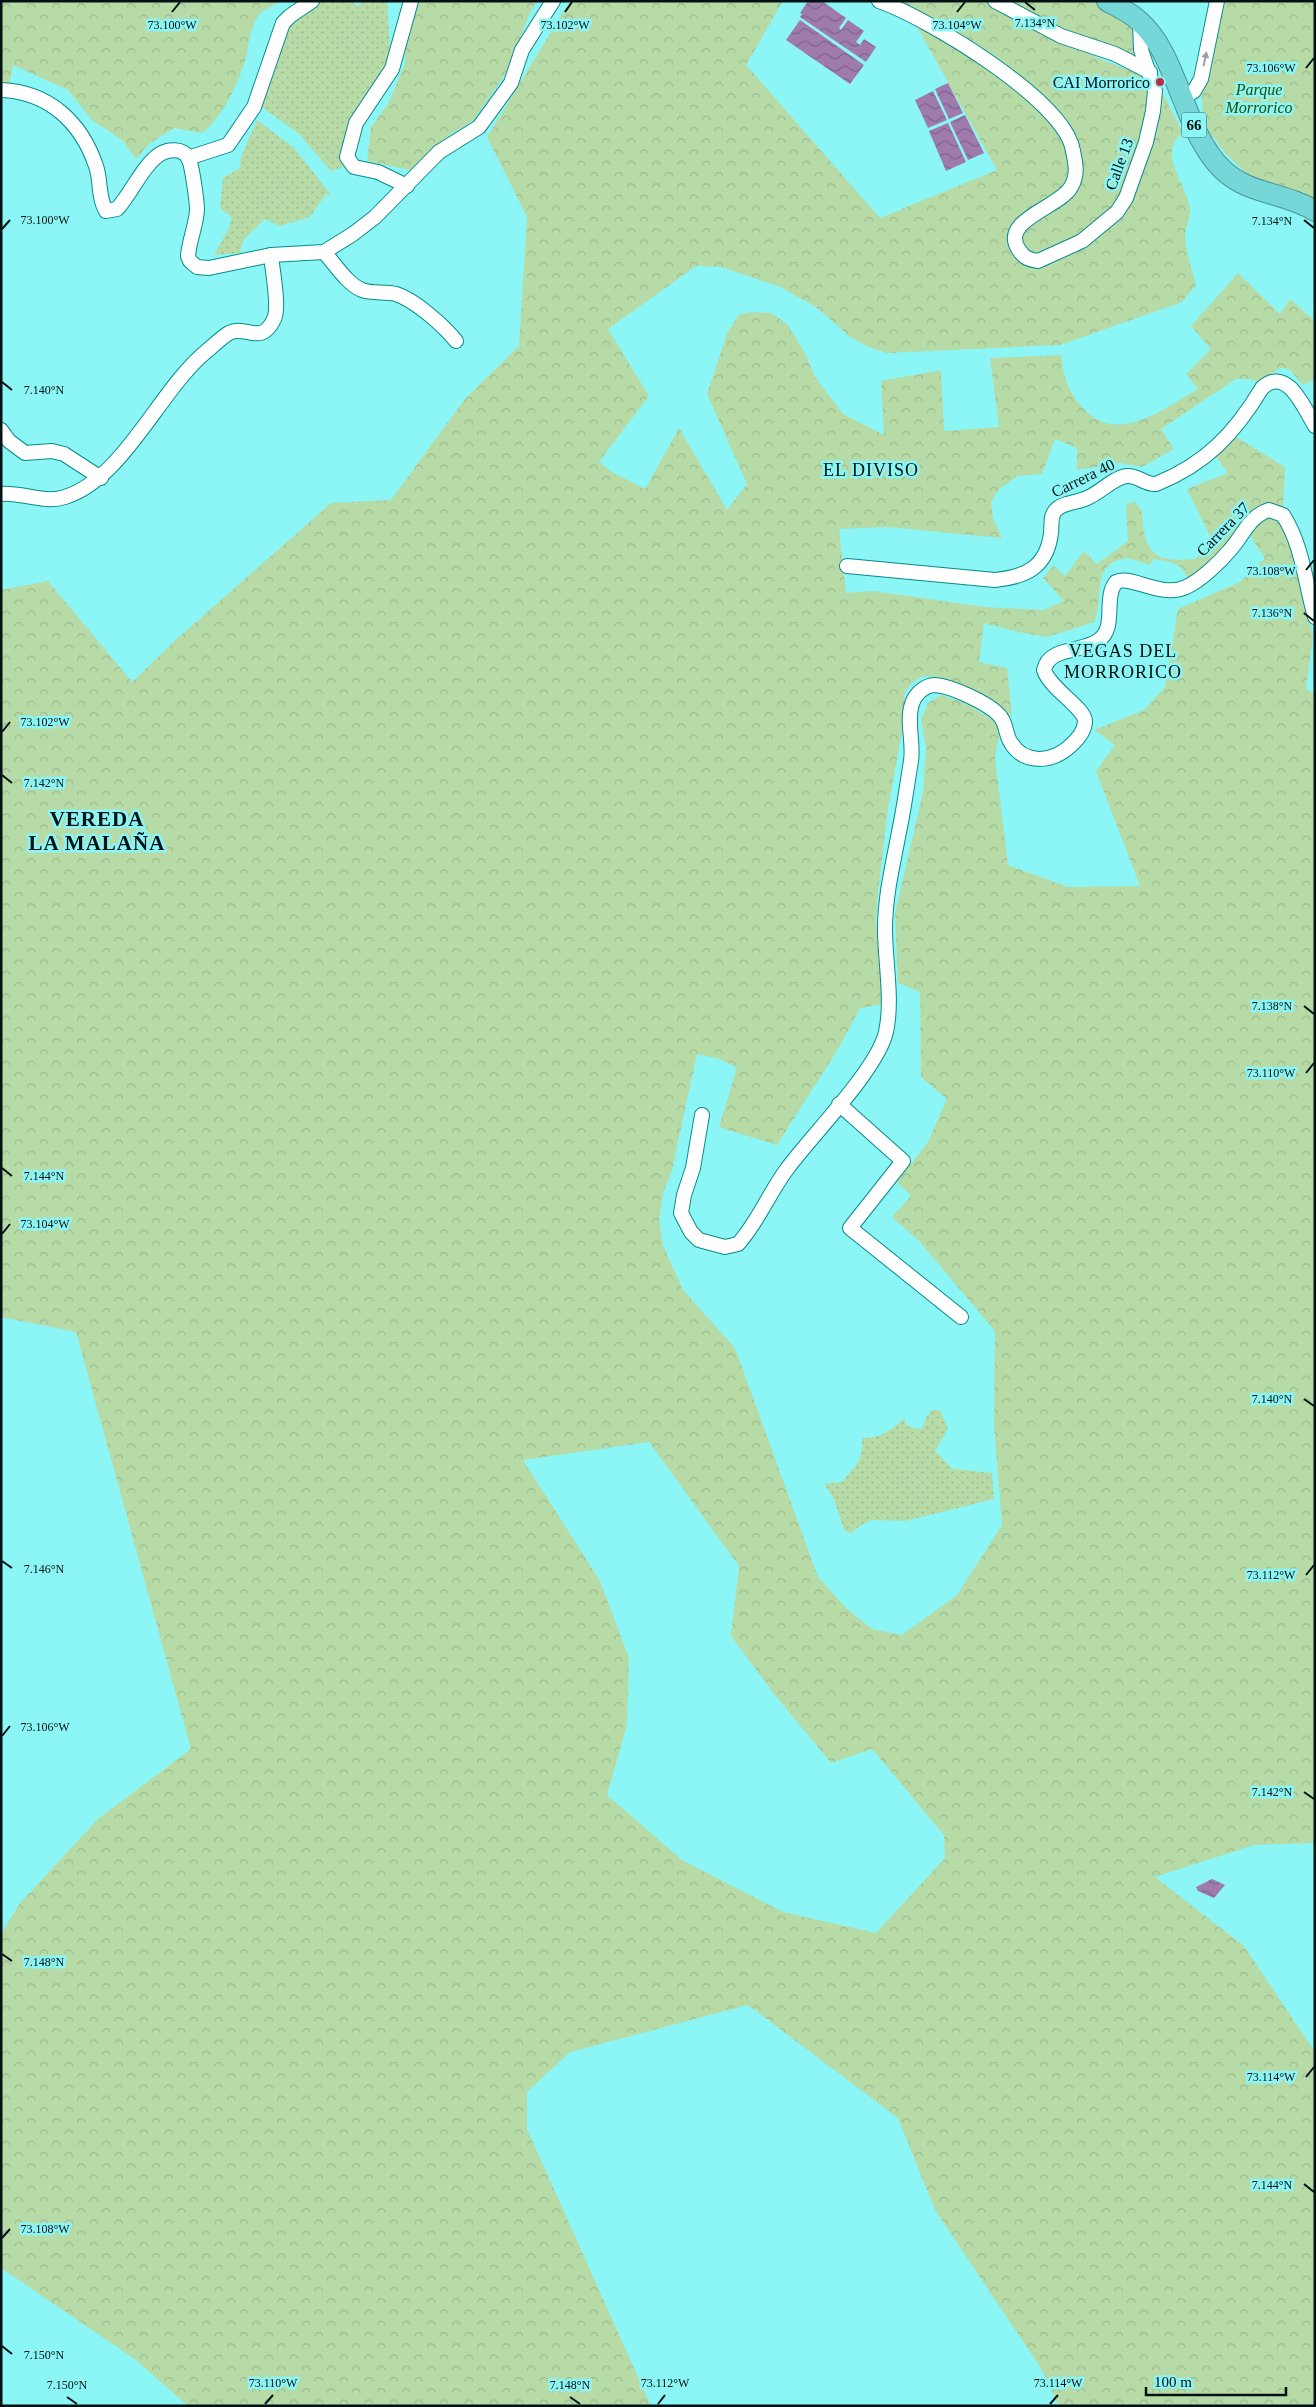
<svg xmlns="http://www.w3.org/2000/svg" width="1316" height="2407" font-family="'Times New Roman',serif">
<defs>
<pattern id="grass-dots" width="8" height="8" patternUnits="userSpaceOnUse" patternTransform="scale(1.25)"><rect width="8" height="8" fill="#b7dba7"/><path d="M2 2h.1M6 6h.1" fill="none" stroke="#9cbb8f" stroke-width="1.8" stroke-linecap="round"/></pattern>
<pattern id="forest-crowns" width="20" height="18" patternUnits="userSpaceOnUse" patternTransform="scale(1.25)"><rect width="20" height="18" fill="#b7dba7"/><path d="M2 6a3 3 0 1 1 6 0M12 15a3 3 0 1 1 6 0" fill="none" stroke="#9cbb8f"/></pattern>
<pattern id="water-waves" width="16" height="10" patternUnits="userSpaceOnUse" patternTransform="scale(1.25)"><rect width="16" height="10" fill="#9f7aad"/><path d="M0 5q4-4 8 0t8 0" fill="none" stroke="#7f638c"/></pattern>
</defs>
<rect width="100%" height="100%" fill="#8cf5f6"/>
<g fill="url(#grass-dots)">
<path d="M310,1H352L358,7L361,1H387L391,64L356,129L359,138L347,166L331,171L298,133L260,106L285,37L275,23Z"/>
<path d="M257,120L294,148L332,196L326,194L310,217L280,226L265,219L243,240L240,253L214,255L228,230L232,218L220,208L223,178L240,168L241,157Z"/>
<path d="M932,1410H940L948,1429L935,1451L953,1469L992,1473L994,1499L905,1521L870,1520L850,1533L844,1530L833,1497L824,1484L842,1482C857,1465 863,1461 862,1438C879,1439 893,1429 905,1418V1424L913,1428L922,1429L927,1416Z"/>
</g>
<g fill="url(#forest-crowns)" fill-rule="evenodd">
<path d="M1,1H281C274,6 262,10 258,16C251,27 249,41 247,53C243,75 221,121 202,133L174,128L150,143L136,159L122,140L92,120L68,90L13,65L9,85L1,84Z"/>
<path d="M406,1H537L529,15L508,70L473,121L449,135L414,171L367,161L371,127L388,104L405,64Z"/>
<path d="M570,1H783L746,65L880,218L997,170L917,27L931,22L892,1H985L1102,60L1141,74L1163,94L1183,133C1155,152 1188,185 1190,210C1190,219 1185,228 1185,236C1186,252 1192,270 1196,285L1182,302L1060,345L886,353L866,346L848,335L816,307L780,287L721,267L696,266L608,329L649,396L599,462L610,471L645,489L679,428L727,510L747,484L707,394L728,331L739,315L750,312L771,313L787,324L804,351L815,377L843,414L884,435L881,381L941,370L944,431L999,427L990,358L1061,355C1063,375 1068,392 1082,407C1116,447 1163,409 1198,389L1186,374L1211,349L1191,326L1238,273L1280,314L1290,299L1315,321V379L1303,385L1289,369L1280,368L1260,382L1250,379H1236L1161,429L1174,449L1142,467L1120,463L1077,470V448L1055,439L1042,474L1018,476L999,489L991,502L993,518L1002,538L887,527L839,529L846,593L873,591L985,607L1043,610L1064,601L1043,578L1053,565L1065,576L1084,551L1097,564L1128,541L1126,507L1128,503L1135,502C1145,513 1141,517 1144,531C1149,562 1170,561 1196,559L1212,540L1187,489L1228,473L1216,457L1236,437L1285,467L1283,507C1248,493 1240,533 1221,554C1211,564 1198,573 1188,582C1184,562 1171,562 1153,559L1150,565C1142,563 1130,557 1122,559C1090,566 1105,601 1094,622L1047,637L1018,632L984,623L979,662L1007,668L1012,716L996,702L950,680L936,677L923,676L912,683L905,692L902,732L888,809L878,892L876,921L883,1004L860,1008L840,1046L777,1145L719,1127L737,1068L720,1059L697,1054L672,1170L663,1194L659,1220L663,1245L683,1290L735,1348L818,1577L846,1608L872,1629L902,1635L957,1595L1002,1525L994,1426L995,1331L919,1241L892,1217L911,1196L897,1182L928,1142L947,1099L921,1077L920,992L898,983L895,914L923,792L926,748L921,720L928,703L941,695L965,703L995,721L999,735L995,758L1008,865L1068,887L1140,886L1096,771L1115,745L1094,730L1144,710L1165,687L1178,609L1240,582L1265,558L1251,538C1255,518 1271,510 1286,527L1313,636L1306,689L1315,695V1843L1254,1845L1155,1877L1244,1946L1315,2052V2406H1059L1040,2367L935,2210L898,2118L748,2005L570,2052L527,2092V2129L651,2406H188L136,2360L1,2268V1934L20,1903L99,1818L191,1749L76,1332L1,1317V590L48,581L132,682L179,637L331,503L391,500L464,400L519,346L527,217L487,137ZM649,1442L739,1566L731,1636L774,1694L831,1763L872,1749L944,1835L945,1858L876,1933L783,1912L682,1860L607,1795L627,1725L629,1658L600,1581L523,1460Z"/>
<path d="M1014,1H1094L1132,21L1139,62L1075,37L1017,9Z"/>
<path d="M1222,1H1315V203L1248,175L1225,153L1204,125L1201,91Z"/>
</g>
<g fill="url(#water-waves)">
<path d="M808,1H822L846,18L839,28L841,30L848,20L864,31L856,42L860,45L864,39L876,47L866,62L800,17L802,14L800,13Z"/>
<path d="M800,20L864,65L850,84L786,40Z"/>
<path d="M948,83L963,113L949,119L935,89Z"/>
<path d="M933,91L947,120L928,128L915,100Z"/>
<path d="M965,115L984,153L968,160L950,122Z"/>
<path d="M948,123L966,162L946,171L929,131Z"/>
<path d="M1212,1879L1225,1885L1214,1898L1198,1891L1196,1887Z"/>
</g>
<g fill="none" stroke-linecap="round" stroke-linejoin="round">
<defs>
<g id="minor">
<path d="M879,1C926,17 1066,101 1073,151C1076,165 1078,175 1071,187C1059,208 999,220 1019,250C1024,258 1030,260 1038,261L1082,241L1117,212L1126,198L1146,142L1153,111L1155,91L1141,50L1140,21"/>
<path d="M995,1L1061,36L1115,54L1150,72"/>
<path d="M1,90C49,92 81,122 96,166C101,180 98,198 106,211L117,209C131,194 143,165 160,154C168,149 182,148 188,157C192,164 197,202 197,210C196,226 189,241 188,256L190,261L197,267L209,268L271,255L324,252L353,234L375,217L439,152L479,127L511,83L522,50L553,1"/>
<path d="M1182,98L1194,91L1201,79L1217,1"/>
<path d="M188,158L228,145L254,107L283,23L290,16L312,1"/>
<path d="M407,186L378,172L354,167L347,157L356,123L392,69L411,1"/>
<path d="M324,252C335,264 347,284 362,290C373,294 385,291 396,294C415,300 444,326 456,341"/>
<path d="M1,430L9,441L25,453L52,451L64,454L101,478"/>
<path d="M1,494C22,492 44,504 65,497C125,478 160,388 208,350C214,345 222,337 229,333C246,324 261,347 274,319C280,307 272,269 271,255"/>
<path d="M847,566L995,580C1026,577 1047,567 1051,533C1052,526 1050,517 1055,511C1062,502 1077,503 1087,498C1100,493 1114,477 1127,476C1138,475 1145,485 1156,484C1206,464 1235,433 1262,388C1287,365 1304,408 1315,426"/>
<path d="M839,1104L903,1161L850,1228L961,1317"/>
<path d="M702,1115L693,1168L684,1195L681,1213L691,1232L699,1240L725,1247L738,1244C758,1222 769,1193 787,1169C812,1135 877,1070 886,1032C893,999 885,962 885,929C885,896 893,864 899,832C904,809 907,785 911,761C914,743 906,721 912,704C915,694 925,685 935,685C951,686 988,703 999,715C1007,723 1005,734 1011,743C1025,765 1052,762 1069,747C1076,741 1085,732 1085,721C1084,707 1050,689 1044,670C1049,646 1083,653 1099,640C1117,627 1103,598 1116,582C1130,574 1161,599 1186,587C1200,581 1220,562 1230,550C1243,536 1249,516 1269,510L1283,515C1303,546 1305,583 1315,617"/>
</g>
<path id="highway" d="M1107,1C1118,7 1130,12 1139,21C1178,54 1183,131 1222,169C1248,195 1285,192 1315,211"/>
</defs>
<use href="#minor" stroke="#058b8d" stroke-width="16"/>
<use href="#highway" stroke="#4d9293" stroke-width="22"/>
<use href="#minor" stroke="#fff" stroke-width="14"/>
<use href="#highway" stroke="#76d7d8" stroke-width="20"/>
</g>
<defs><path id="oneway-solid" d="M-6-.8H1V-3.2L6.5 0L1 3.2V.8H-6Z" transform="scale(1.25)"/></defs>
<use fill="#99a0a1" href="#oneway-solid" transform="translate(1205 59) rotate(-78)"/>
<path fill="none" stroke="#001213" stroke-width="2" d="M1025,2L1035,10M172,12L180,2M565,12L572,2M957,12L965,2M1306,68L1314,58M1304,220L1314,228M2,229L10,220M2,382L12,390M1306,570L1314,560M1304,613L1314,621M2,732L10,722M2,775L12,783M1304,1006L1314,1014M1306,1073L1314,1063M2,1168L12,1176M2,1234L10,1224M1304,1399L1314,1406M2,1561L12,1568M1306,1575L1314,1565M2,1736L10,1726M1304,1792L1314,1799M2,1954L12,1961M1306,2077L1314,2067M1304,2184L1314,2192M2,2238L10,2229M2,2346L12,2354M67,2397L77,2404M570,2397L580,2404M265,2404L273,2395M658,2404L665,2395M1050,2404L1058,2395"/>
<circle fill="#bc2c45" stroke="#8cf5f6" stroke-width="2" cx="1160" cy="82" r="5"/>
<g text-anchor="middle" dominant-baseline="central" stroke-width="5" stroke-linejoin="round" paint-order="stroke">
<rect fill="#8cf5f6" stroke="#2a5657" stroke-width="1" x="1181.5" y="112.5" width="25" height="25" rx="4"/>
<g font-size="15" font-weight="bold" fill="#001213">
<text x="1194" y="125">66</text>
</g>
<g font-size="16" fill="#001213" stroke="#8cf5f6" text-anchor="end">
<text x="1150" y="82">CAI Morrorico</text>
</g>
<g font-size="16" font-style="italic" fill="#215000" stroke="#8cf5f6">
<text x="1259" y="89">Parque<tspan x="1259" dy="18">Morrorico</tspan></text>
</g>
<g font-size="16" fill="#001213" stroke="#8cf5f6">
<text transform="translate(1119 164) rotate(-70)">Calle 13</text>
<text transform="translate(1083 478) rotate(-26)">Carrera 40</text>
<text transform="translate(1223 529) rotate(-46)">Carrera 37</text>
</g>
<g font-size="18" letter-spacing="1" fill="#001213" stroke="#8cf5f6">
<text x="871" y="470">EL DIVISO</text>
<text x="1123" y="651">VEGAS DEL<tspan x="1123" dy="21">MORRORICO</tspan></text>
</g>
<g font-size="21" font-weight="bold" letter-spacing="1" fill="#001213" stroke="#8cf5f6">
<text x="97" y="819">VEREDA<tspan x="97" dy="24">LA MALAÑA</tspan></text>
</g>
</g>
<g font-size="12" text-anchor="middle" fill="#001213" stroke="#8cf5f6" stroke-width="5" stroke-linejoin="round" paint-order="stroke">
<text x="1035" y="27">7.134°N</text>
<text x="172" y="29">73.100°W</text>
<text x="565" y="29">73.102°W</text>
<text x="957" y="29">73.104°W</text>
<text x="1271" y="72">73.106°W</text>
<text x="45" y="224">73.100°W</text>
<text x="1272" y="225">7.134°N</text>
<text x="44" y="394">7.140°N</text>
<text x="1271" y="575">73.108°W</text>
<text x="1272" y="617">7.136°N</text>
<text x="45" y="726">73.102°W</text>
<text x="44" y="787">7.142°N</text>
<text x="1272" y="1010">7.138°N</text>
<text x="1271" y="1077">73.110°W</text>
<text x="44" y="1180">7.144°N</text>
<text x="45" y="1228">73.104°W</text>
<text x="1272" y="1403">7.140°N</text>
<text x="44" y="1573">7.146°N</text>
<text x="1271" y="1579">73.112°W</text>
<text x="45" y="1731">73.106°W</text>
<text x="1272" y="1796">7.142°N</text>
<text x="44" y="1966">7.148°N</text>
<text x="1271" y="2081">73.114°W</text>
<text x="1272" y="2189">7.144°N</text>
<text x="45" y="2233">73.108°W</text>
<text x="44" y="2359">7.150°N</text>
<text x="273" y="2387">73.110°W</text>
<text x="665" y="2387">73.112°W</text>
<text x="1058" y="2387">73.114°W</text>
<text x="570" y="2389">7.148°N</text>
<text x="67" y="2389">7.150°N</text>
</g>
<rect width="1316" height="2407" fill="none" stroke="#001213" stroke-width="5"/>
<path d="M1146 2387v8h140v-8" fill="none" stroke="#001213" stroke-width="2.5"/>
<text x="1154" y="2387" font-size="15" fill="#001213" stroke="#8cf5f6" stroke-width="4" paint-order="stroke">100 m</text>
</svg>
